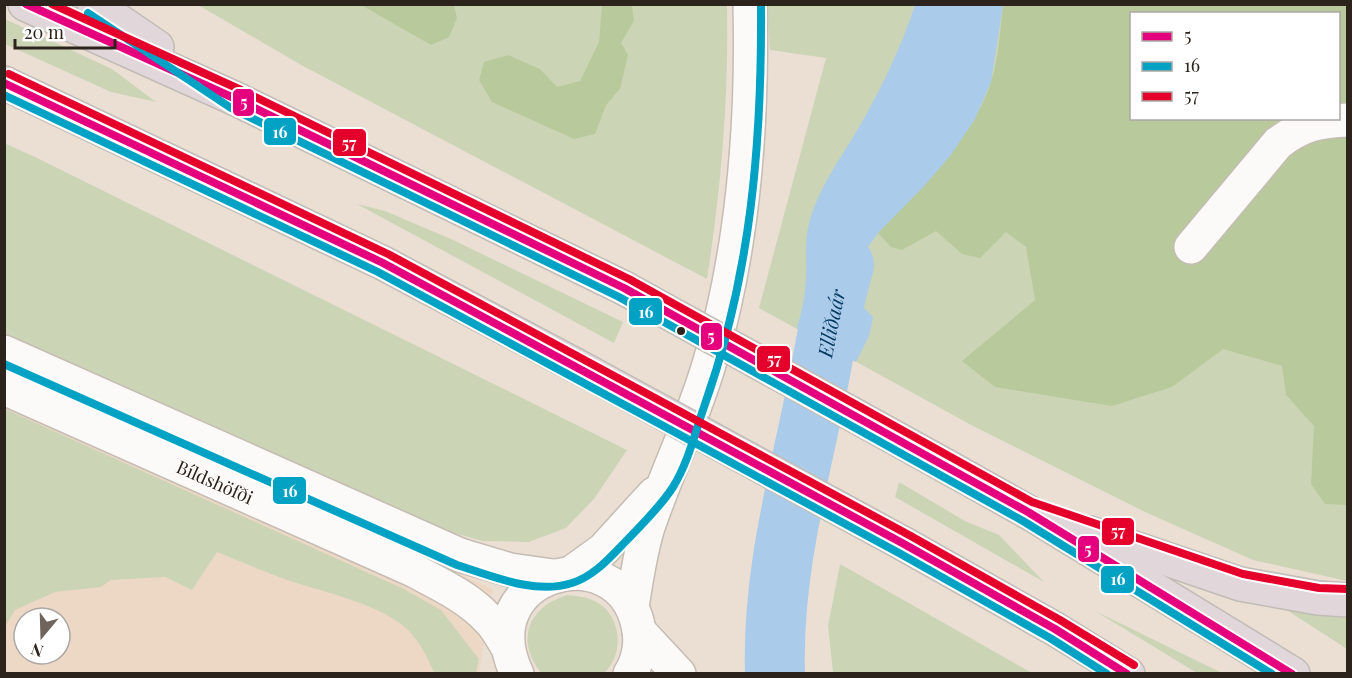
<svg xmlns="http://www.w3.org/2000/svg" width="1352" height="678" font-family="'Playfair Display',serif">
<rect width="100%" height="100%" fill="#ebdfd4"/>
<path fill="#edd8c5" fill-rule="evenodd" d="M4,371L493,589L479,673H5ZM24,618H60V654H24Z"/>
<g fill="#cbd5b6" fill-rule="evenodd">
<path d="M198,5H727C729,97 721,188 707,279L303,66Z"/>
<path d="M767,5H1347V581L1253,560L1145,512L971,425L759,308L826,58L770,50ZM1132,14H1338V118H1132Z"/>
<path d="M5,19L112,69L156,102L111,92L5,44Z"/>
<path d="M4,143L35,157L627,450L594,499L566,528L529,542L483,541L450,532L265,457L5,336Z"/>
<path d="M357,204L385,211L451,239L623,322L614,343Z"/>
<path d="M5,409L404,589L441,610L479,659L476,673H434C428,658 420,642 408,630C383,605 324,592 290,581C265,572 241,562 217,552L192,590L165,577L111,580L101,587L55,592L15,610L5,627Z"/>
<path d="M899,482L965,521L999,535L1044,582L895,497Z"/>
<path d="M840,564L1032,673H833L828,626Z"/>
<path d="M567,595C577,596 586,597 595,601C622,615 625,654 604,673H541C515,640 528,607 567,595Z"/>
<path d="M1279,605L1347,612V649Z"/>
<path d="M1095,611L1222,673H1197Z"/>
</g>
<g fill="#b8ca9b" fill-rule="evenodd">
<path d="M605,4L632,5L634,21L621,43L628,55L620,89L606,105L595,134L574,139L492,102L479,80L484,62L508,55L540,69L557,87L580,81L599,42L602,6Z"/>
<path d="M361,5H454L457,18L449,37L431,45Z"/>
<path d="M1003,5H1347V505L1325,504L1311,484L1314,426L1286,395L1282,366L1223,349L1172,387L1112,406L995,387L962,361L1035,300L1026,247L1006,232L980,258L962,254L936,231L902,250L891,247L878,233C918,192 974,137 991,82C999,58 1000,30 1003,5ZM1132,14H1338V118H1132Z"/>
</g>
<path fill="#aacbea" d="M915,5H1003L991,82L975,119L950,156L925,185L878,233L860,258V304L873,317L869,336L856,362L797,328C802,312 805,296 806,279C807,260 804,242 809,224C818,187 844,154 862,122C883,85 902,45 915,5Z"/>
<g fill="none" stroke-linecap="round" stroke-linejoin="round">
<path stroke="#aacbea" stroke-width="60" id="s1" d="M775,674C772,580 795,494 814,403C824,358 830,310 844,265"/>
<defs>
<g id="minor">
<path d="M1191,247L1278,143C1302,125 1318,121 1348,120"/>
<path d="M4,352L460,555L510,570L553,576"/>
<path id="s2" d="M4,388L413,570C439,584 468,597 488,619C496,626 501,637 507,646"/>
<path d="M571,573L603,550L654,494"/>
<path d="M632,607C636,581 640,553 648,527C667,471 694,417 710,361C744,245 753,125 750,4"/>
<path d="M639,631L679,674"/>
<path d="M517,674C470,575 617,532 638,625C642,641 639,660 630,674"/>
</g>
<g id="highway">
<path d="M25,4L236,99L624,288"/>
<path d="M94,4L157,47"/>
<path d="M4,83L383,263L590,373"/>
<path d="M946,466L1028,512L1293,674"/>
<path d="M1090,533L1240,584L1318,598L1348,600"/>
<path d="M904,544L1055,629L1128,674"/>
</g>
</defs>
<use href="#minor" stroke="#c5bcb3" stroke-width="36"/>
<use href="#highway" stroke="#c1bcb6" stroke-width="36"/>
<use href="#minor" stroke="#fcfaf9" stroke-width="33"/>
<use href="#highway" stroke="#e1d6da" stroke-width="33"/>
<defs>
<g id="highway-bridge">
<path d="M624,288L946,466"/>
<path d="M590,373L904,544"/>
</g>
</defs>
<use href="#highway-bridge" stroke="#c1bcb6" stroke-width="36" stroke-linecap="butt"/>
<use href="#highway-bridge" stroke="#e1d6da" stroke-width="33"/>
<defs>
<g id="bus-1">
<path d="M26,4L236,99L624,288L1028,512L1292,674"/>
<path d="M4,83L383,263L904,544L1055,629L1127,674"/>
</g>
<g id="bus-2">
<path d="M88,13L231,108L619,297L1023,521L1272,674"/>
<path d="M4,95L378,272L899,553L1050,638L1107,674"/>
<path d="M4,364L457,565C492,576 535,595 572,583C595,576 612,555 628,539C644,522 661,506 673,487C688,463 695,433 704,407C751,275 762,144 761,4"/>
</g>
<g id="bus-3">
<path d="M52,4L241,90L629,279L1032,502L1243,574L1319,588L1348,589"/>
<path d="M9,74L388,254L909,535L1060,620L1134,665"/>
</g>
</defs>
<use href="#bus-1" stroke="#fff" stroke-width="12"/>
<use href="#bus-2" stroke="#fff" stroke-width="12"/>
<use href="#bus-3" stroke="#fff" stroke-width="12"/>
<use href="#bus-1" stroke="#e5007d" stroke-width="8"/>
<use href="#bus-2" stroke="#02a2c5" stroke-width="8"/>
<use href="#bus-3" stroke="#e4002b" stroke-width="8"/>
</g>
<circle fill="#2c241c" stroke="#fff" stroke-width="2" cx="681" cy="331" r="5"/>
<g text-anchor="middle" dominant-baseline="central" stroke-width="5" stroke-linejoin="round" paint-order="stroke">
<g font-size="18" fill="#2c241c" stroke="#fff">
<text stroke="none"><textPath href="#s2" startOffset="231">Bíldshöfði</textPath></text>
</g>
<g font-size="20" font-style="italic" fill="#083b62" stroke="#fff">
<text stroke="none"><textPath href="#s1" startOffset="356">Elliðaár</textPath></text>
</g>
</g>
<g stroke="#fff" stroke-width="2">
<rect x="232" y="88" width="23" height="29" rx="6" fill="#e5007d"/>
<rect x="263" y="117" width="34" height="29" rx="6" fill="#02a2c5"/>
<rect x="332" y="128" width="35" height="29" rx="6" fill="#e4002b"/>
<rect x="628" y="297" width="35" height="29" rx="6" fill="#02a2c5"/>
<rect x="700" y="322" width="23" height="29" rx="6" fill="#e5007d"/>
<rect x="756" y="345" width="35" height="28" rx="6" fill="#e4002b"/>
<rect x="272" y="476" width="35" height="29" rx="6" fill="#02a2c5"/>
<rect x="1101" y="517" width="34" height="29" rx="6" fill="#e4002b"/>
<rect x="1077" y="535" width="23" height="28" rx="6" fill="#e5007d"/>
<rect x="1100" y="565" width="35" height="29" rx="6" fill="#02a2c5"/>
</g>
<g font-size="16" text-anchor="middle" font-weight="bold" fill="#fff">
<text x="244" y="108">5</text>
<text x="280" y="138">16</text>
<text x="349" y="149">57</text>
<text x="646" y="318">16</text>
<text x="711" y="342">5</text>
<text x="774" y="365">57</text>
<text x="290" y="497">16</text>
<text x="1118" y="537">57</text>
<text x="1088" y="555">5</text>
<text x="1118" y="585">16</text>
</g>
<rect width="1352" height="678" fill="none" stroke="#2c241c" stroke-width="12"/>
<rect x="1130" y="12" width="210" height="108" fill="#ffffff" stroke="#aba7a4" stroke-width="1.5"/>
<rect x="1142" y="32" width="30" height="9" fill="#e5007d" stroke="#aba7a4" stroke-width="1.5"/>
<text x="1184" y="42" font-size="18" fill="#2c241c">5</text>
<rect x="1142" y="62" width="30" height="9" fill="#02a2c5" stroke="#aba7a4" stroke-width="1.5"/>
<text x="1184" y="72" font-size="18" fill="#2c241c">16</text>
<rect x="1142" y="92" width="30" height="9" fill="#e4002b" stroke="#aba7a4" stroke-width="1.5"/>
<text x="1184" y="102" font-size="18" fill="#2c241c">57</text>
<g transform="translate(42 636) rotate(199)"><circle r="28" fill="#ffffff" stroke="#aba7a4" stroke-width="1.5"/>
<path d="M0-4.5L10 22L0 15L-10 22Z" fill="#6f655c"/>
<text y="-9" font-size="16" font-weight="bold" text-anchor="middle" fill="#2c241c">N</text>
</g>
<path d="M15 39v9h100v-9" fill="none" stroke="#2c241c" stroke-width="3"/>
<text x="24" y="39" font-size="18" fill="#2c241c" stroke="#ffffff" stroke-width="4.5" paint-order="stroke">20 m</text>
</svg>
